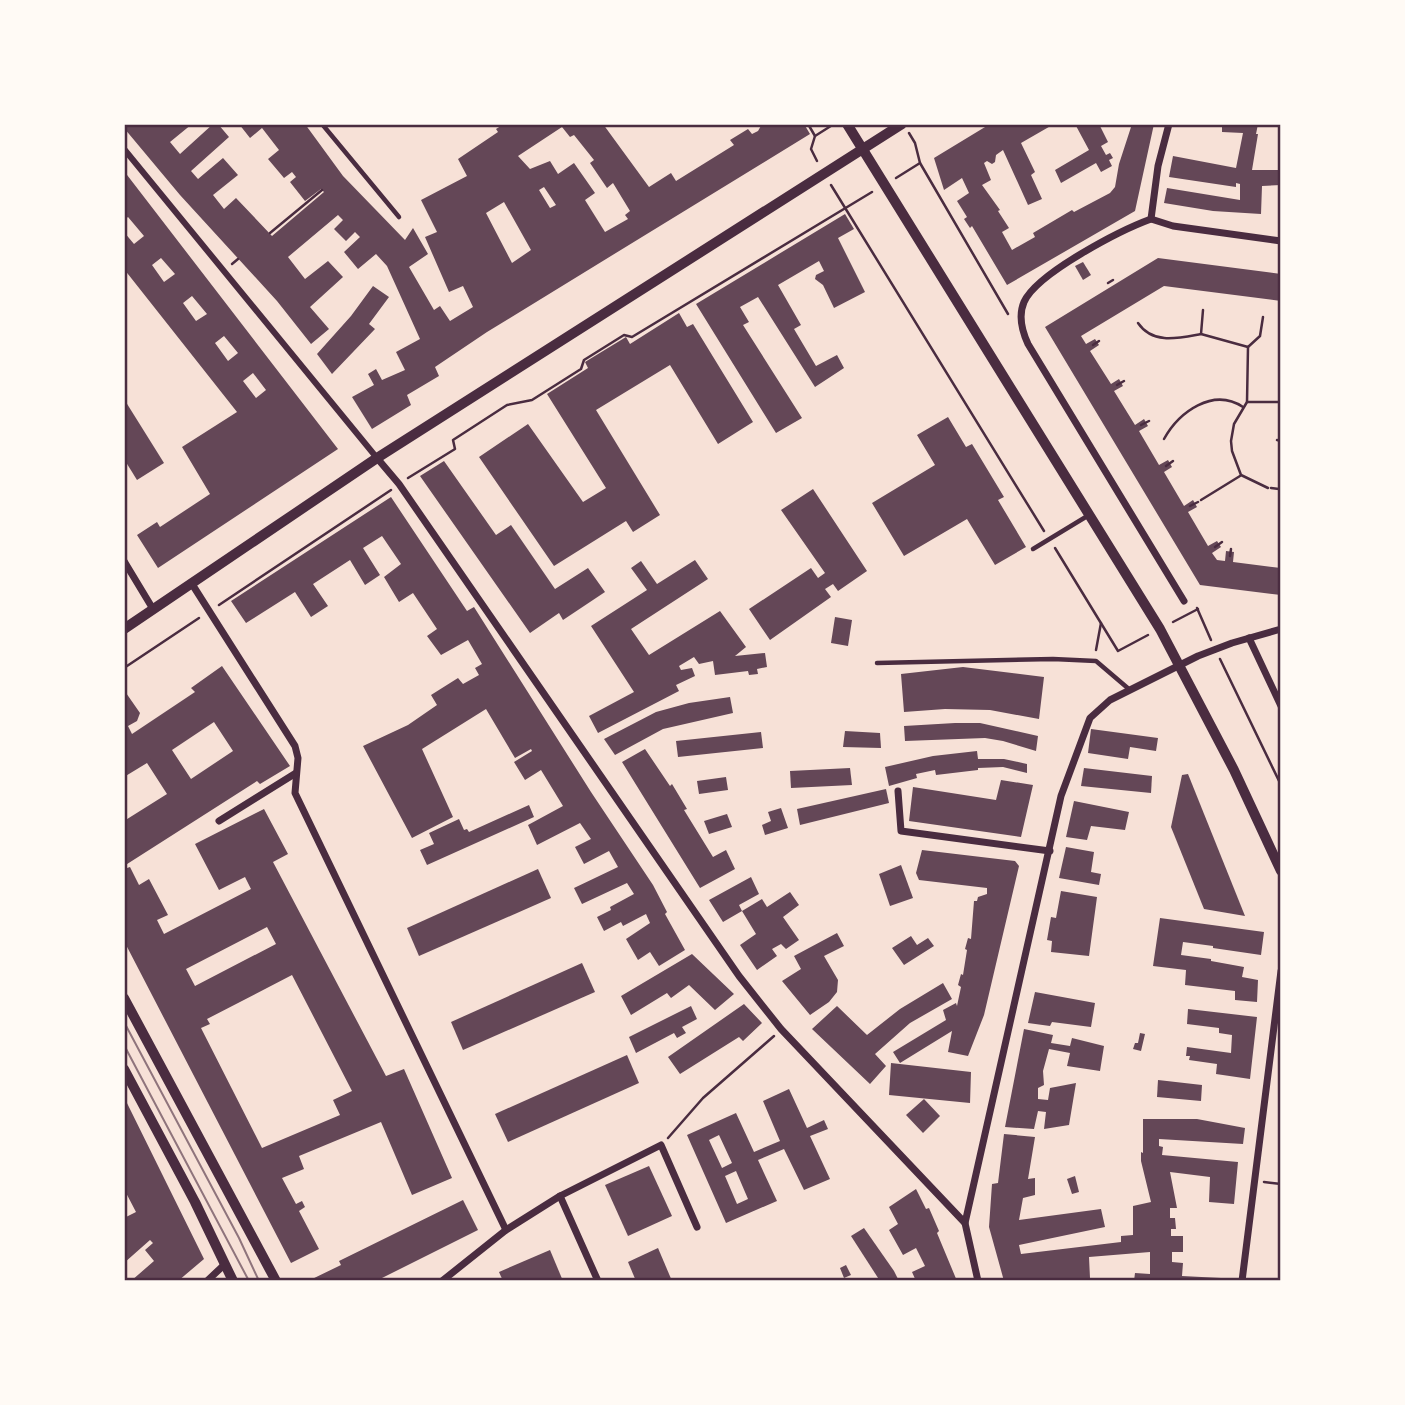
<svg xmlns="http://www.w3.org/2000/svg" width="1405" height="1405" font-family="'Libre Baskerville',serif">
<rect width="100%" height="100%" fill="#f7e1d7"/>
<g fill="#644757" fill-rule="evenodd">
<path d="M124,124H192L170,142L180,154L213,124H218L229,137L191,171L198,179L223,158L238,175L213,195L224,209L236,198L272,236L324,192L321,189L305,201L290,182L296,177L292,172L284,178L268,159L279,150L262,128L250,138L239,124H305L343,176L405,240L413,228L428,254L409,267L434,310L440,306L450,321L473,307L463,286L449,292L425,237L437,232L421,200L467,176L458,159L498,132L496,129L504,124H603L649,187L671,173L676,181L734,145L730,140L748,129L752,134L758,131L762,124H804L810,134L487,332L435,367L439,376L407,395L411,405L372,429L352,397L374,385L368,374L376,369L382,380L405,370L396,352L420,339L387,266L376,254L358,269L344,252L360,237L355,232L346,241L334,229L343,220L338,215L288,257L305,279L328,261L343,277L310,307L329,329L311,344L277,301L180,195L124,128ZM562,127L570,137L574,135L594,160L590,163L607,188L613,183L630,211L625,215L628,219L605,232L585,200L595,193L574,163L558,174L550,161L530,169L518,156ZM544,187L556,205L550,208L539,190ZM504,202L531,250L512,263L486,213Z"/>
<path d="M990,124H1054L1021,143L1035,172L1031,175L1042,199L1028,205L1003,150L996,155L995,162L992,164L987,161L984,163L991,180L982,185L1000,210L998,211L1009,228L1002,232L1012,250L1035,237L1033,233L1072,210L1074,212L1110,193L1115,187L1119,164L1132,124H1154L1135,211L1007,285L972,226L970,228L964,219L967,217L957,201L969,193L962,178L944,190L934,158Z"/>
<path d="M1075,124H1099L1108,142L1101,146L1106,155L1110,153L1113,158L1109,160L1112,166L1101,172L1096,163L1061,183L1055,170L1089,150Z"/>
<path d="M1222,124H1258L1256,134H1258L1252,170H1281V185L1262,186L1261,214L1213,211L1164,203L1167,188L1240,200V184L1236,183V187L1169,177L1173,156L1236,168L1243,133L1222,132Z"/>
<path d="M124,171L338,449L158,568L137,535L157,522L160,527L210,494L182,447L237,412L124,269V232L134,244L144,236L128,217L124,220ZM161,258L175,274L164,282L152,265ZM192,296L207,314L196,321L183,303ZM224,336L238,353L228,361L215,343ZM253,373L266,390L256,398L243,381Z"/>
<path d="M845,214L854,229L838,238L865,292L834,308L823,285L815,279L816,275L824,271L819,261L778,285L801,325L794,329L816,366L837,355L844,368L815,387L758,297L740,307L749,322L743,325L802,418L776,433L696,304Z"/>
<path d="M1158,258L1281,274V301L1164,286L1081,336L1086,344L1095,339L1099,345L1090,351L1111,384L1119,379L1123,386L1114,391L1135,425L1144,419L1148,426L1139,431L1159,465L1168,460L1172,467L1164,472L1184,506L1193,500L1197,507L1188,512L1208,546L1217,541L1221,547L1212,553L1217,560L1225,561L1226,551L1234,552L1233,562L1281,568V595L1200,585L1045,327Z"/>
<path d="M1083,262L1091,275L1083,280L1075,266Z"/>
<path d="M373,286L389,297L369,324L375,329L332,374L317,354L351,316Z"/>
<path d="M679,313L687,327L693,324L753,422L718,444L670,365L596,410L660,515L633,532L626,521L554,566L479,457L528,424L583,502L606,488L547,394L588,368L585,362L626,337L630,344Z"/>
<path d="M124,399L164,463L137,480L124,459Z"/>
<path d="M948,417L966,447L972,444L1004,497L998,500L1026,547L995,565L967,519L904,556L872,503L935,465L917,435Z"/>
<path d="M444,461L496,535L511,525L555,589L588,568L605,592L563,620L559,613L530,633L420,476Z"/>
<path d="M813,489L867,571L838,591L833,584L825,589L831,597L770,640L749,609L811,568L818,578L825,573L781,510Z"/>
<path d="M391,497L467,611L474,607L591,792L653,885L667,912L665,914L685,950L659,966L650,952L638,960L626,939L650,923L646,914L623,926L621,922L604,931L597,917L611,910L610,907L634,894L627,883L582,904L574,888L618,867L609,851L584,864L575,847L591,839L580,823L537,845L528,825L563,806L541,770L525,780L514,762L532,751L531,749L515,758L486,709L422,749L453,817L412,838L363,746L408,725L437,705L431,695L458,678L463,684L479,675L475,668L482,664L468,640L441,655L427,636L437,629L413,593L399,602L384,577L401,564L382,536L363,548L380,575L365,585L350,560L313,584L328,606L311,617L295,592L246,623L231,601Z"/>
<path d="M695,560L708,579L631,629L649,655L720,611L746,647L735,656L765,653L767,667L757,669L758,674L749,675L748,671L715,675L713,661L699,664L694,657L679,666L681,670L692,668L695,676L676,685L679,691L598,733L589,716L634,692L591,626L647,590L631,568L641,561L657,584Z"/>
<path d="M835,617L852,620L848,646L831,643Z"/>
<path d="M222,666L290,766L260,784L257,781L124,866V821L167,794L147,763L124,777V690L140,713L137,721L128,726L132,734L195,692L191,688ZM214,722L233,751L191,779L172,750Z"/>
<path d="M963,667L1044,677L1039,719L990,710L945,709L904,712L901,674Z"/>
<path d="M730,697L733,713L663,729L615,755L604,739L656,712L689,703Z"/>
<path d="M955,723H980L1038,736L1036,751L1003,741L985,738L905,741L904,726Z"/>
<path d="M1091,729L1158,738L1156,751L1130,747L1128,759L1088,753Z"/>
<path d="M845,731L880,733L881,748L843,747Z"/>
<path d="M761,732L763,748L678,757L676,741Z"/>
<path d="M645,749L670,786L672,784L687,809L684,810L713,857L726,850L735,869L700,888L622,762Z"/>
<path d="M977,751L978,759H1004L1027,764V773L1003,767L978,768V770L936,775L935,770L916,774L917,778L889,786L885,767L933,756Z"/>
<path d="M850,768L852,785L791,788L790,771Z"/>
<path d="M1084,768L1152,776L1151,793L1081,786Z"/>
<path d="M1188,774L1245,916L1204,909L1171,827L1182,775Z"/>
<path d="M726,777L728,790L699,794L697,781Z"/>
<path d="M1001,780L1033,785L1021,837L909,821L913,787L996,800Z"/>
<path d="M886,789L889,803L800,825L797,809Z"/>
<path d="M1074,801L1129,812L1125,830L1091,826L1087,840L1066,837Z"/>
<path d="M529,805L534,817L427,865L420,850L434,844L429,833L459,819L464,830L467,829L469,832Z"/>
<path d="M781,808L788,828L765,835L762,825L771,821L768,812Z"/>
<path d="M264,809L288,854L273,862L386,1076L404,1069L452,1178L412,1195L381,1122L299,1156L304,1169L282,1178L296,1204L302,1201L305,1207L299,1211L319,1249L291,1263L124,941V869L130,867L139,885L149,879L168,915L157,920L164,934L251,889L245,877L219,890L195,844ZM267,927L276,944L195,986L186,969ZM292,975L352,1091L333,1100L340,1115L262,1148L201,1028L210,1024L207,1019Z"/>
<path d="M727,814L732,827L709,834L704,821Z"/>
<path d="M1066,847L1094,852L1091,872L1101,874L1099,885L1059,878Z"/>
<path d="M922,850L1015,861L1019,866L984,1015L968,1056L948,1052L952,1031L900,1063L893,1052L946,1020L943,1010L956,1003L957,1006L961,987L958,985L961,974L963,975L967,950L965,949L968,938L971,939L974,901H977L978,897L987,894V888L919,880L916,873Z"/>
<path d="M901,865L913,898L890,906L879,874Z"/>
<path d="M538,869L551,898L419,956L407,928Z"/>
<path d="M751,877L759,894L739,905L742,911L723,922L709,900Z"/>
<path d="M1061,891L1097,897L1089,956L1051,952L1052,941L1047,940L1051,917L1056,918Z"/>
<path d="M790,892L799,905L783,917L799,940L786,949L781,944L772,949L777,956L757,970L740,945L756,934L742,911L762,899L767,907Z"/>
<path d="M1160,918L1264,932L1261,955L1213,948V946L1183,942L1181,955L1211,959V961L1244,967L1242,977L1258,980L1257,1002L1235,1000V991L1185,985L1186,970L1153,966Z"/>
<path d="M837,933L844,946L824,956L838,980L837,992L829,1002L810,1015L782,981L801,969L794,956Z"/>
<path d="M911,936L917,945L928,938L934,946L904,965L892,948Z"/>
<path d="M692,954L734,994L715,1010L689,985L671,998L667,993L631,1015L621,996Z"/>
<path d="M582,963L595,992L463,1050L451,1022Z"/>
<path d="M943,983L952,999L910,1023L875,1054L886,1066L870,1084L812,1029L837,1006L867,1035L900,1009Z"/>
<path d="M1035,992L1095,1003L1091,1027L1052,1022L1050,1026L1028,1023Z"/>
<path d="M744,1004L762,1023L743,1041L739,1037L680,1074L668,1057Z"/>
<path d="M691,1006L697,1019L682,1027L686,1033L677,1038L674,1033L636,1053L629,1037Z"/>
<path d="M1188,1009L1257,1017L1250,1079L1216,1074L1217,1064L1189,1060L1190,1056H1186L1187,1047L1231,1053L1232,1035L1219,1033V1028L1187,1024Z"/>
<path d="M1024,1029L1053,1035L1051,1043L1070,1046L1072,1038L1104,1046L1100,1071L1067,1066L1070,1053L1049,1049L1043,1071L1044,1085L1038,1088V1099L1048,1100L1050,1088L1076,1083L1069,1125L1044,1129L1046,1112L1038,1111L1034,1129L1005,1127Z"/>
<path d="M1140,1033L1145,1034L1141,1051L1133,1049L1135,1043H1138Z"/>
<path d="M627,1055L639,1083L508,1142L495,1114Z"/>
<path d="M891,1063L971,1072L970,1103L889,1095Z"/>
<path d="M1158,1080L1202,1085L1201,1101L1157,1097Z"/>
<path d="M789,1089L807,1128L824,1120L828,1129L810,1136L830,1179L804,1190L784,1149L758,1160L777,1201L726,1223L687,1135L736,1113L754,1152L780,1141L763,1101ZM719,1135L732,1163L722,1168L709,1140ZM736,1171L748,1199L737,1204L725,1176Z"/>
<path d="M124,1097L204,1259L178,1281H131L154,1261L145,1250L153,1243L150,1240L124,1263V1218L136,1212L124,1189Z"/>
<path d="M924,1099L940,1116L923,1133L906,1115Z"/>
<path d="M1143,1119H1197L1245,1128L1243,1144L1159,1139V1146L1163,1147L1162,1155L1238,1162L1234,1204L1209,1202L1210,1177L1170,1172L1177,1208H1170V1218H1175L1176,1229H1171V1236H1183V1252H1172V1262L1183,1263L1182,1276L1221,1278L1220,1281H1134L1135,1273L1150,1274V1252L1089,1257L1090,1278L1073,1281H1004L989,1227L992,1184L998,1183L1004,1134L1035,1137L1028,1179L1035,1178V1195L1023,1198L1019,1220L1101,1209L1105,1227L1019,1245L1021,1254L1121,1242V1236L1133,1235V1206L1151,1202L1141,1161V1152L1143,1153Z"/>
<path d="M649,1166L672,1216L628,1236L605,1185Z"/>
<path d="M1075,1176L1079,1192L1072,1194L1067,1179Z"/>
<path d="M916,1189L926,1209L929,1208L939,1231L937,1233L957,1281H916L912,1272L925,1266L916,1248L903,1255L889,1230L898,1224L889,1207Z"/>
<path d="M463,1200L478,1230L376,1281H308L341,1265L339,1261Z"/>
<path d="M864,1228L894,1271L899,1281H880L851,1236Z"/>
<path d="M658,1248L672,1281H636L628,1262Z"/>
<path d="M550,1250L563,1281H503L499,1272Z"/>
<path d="M846,1265L851,1275L844,1278L840,1268Z"/>
</g>
<g fill="none" stroke-linecap="round" stroke-linejoin="round">
<g stroke="#4a2c40" stroke-width="2.5">
<path d="M808,124L815,136"/>
<path d="M909,133L915,143L920,163L1008,314"/>
<path d="M817,161L811,149L815,136L834,124"/>
<path d="M896,178L920,163"/>
<path d="M831,185L1044,531"/>
<path d="M270,233L322,190"/>
<path d="M232,264L238,259"/>
<path d="M1108,283L1113,280"/>
<path d="M1138,323C1153,345 1179,338 1201,334L1203,310"/>
<path d="M1201,334L1248,347L1260,336L1263,317"/>
<path d="M1093,345L1099,341"/>
<path d="M1248,347L1247,402L1234,424L1231,441L1232,451L1241,475L1268,488"/>
<path d="M1117,385L1124,381"/>
<path d="M1247,402H1279"/>
<path d="M1141,425L1149,421"/>
<path d="M1164,439C1179,412 1213,387 1243,407"/>
<path d="M1277,440L1281,441"/>
<path d="M1166,466L1173,461"/>
<path d="M408,478L455,449L453,440L507,405L532,400L581,369L584,360L624,335L632,337L872,192"/>
<path d="M1271,488L1279,489"/>
<path d="M1201,500L1240,476"/>
<path d="M1190,506L1198,502"/>
<path d="M1215,547L1222,542"/>
<path d="M1055,548L1118,651L1148,635"/>
<path d="M1230,556L1231,549"/>
<path d="M219,605L391,490"/>
<path d="M1197,608L1211,640"/>
<path d="M1173,622L1198,609"/>
<path d="M1096,650L1101,623"/>
<path d="M1220,659L1281,785"/>
<path d="M124,668L199,618"/>
<path d="M668,1138L703,1098L774,1036"/>
<path d="M1264,1182L1281,1184"/>
</g>
<g stroke="#4a2c40" stroke-width="4.5">
<path d="M322,124L399,217"/>
<path d="M1033,549L1089,515"/>
<path d="M877,663L1053,659L1096,661L1130,690"/>
</g>
<path stroke="#4a2c40" stroke-width="6" d="M124,149L377,458"/>
<g stroke="#4a2c40" stroke-width="7">
<path d="M1151,219L1158,166L1169,124"/>
<path d="M377,458L399,484L739,976L781,1029L965,1223L978,1281"/>
<path d="M124,561L153,609"/>
<path d="M192,584L295,746L298,758L295,793L506,1230"/>
<path d="M1184,601L1028,344C1022,331 1018,316 1024,302C1037,273 1121,230 1151,219L1173,226L1281,241"/>
<path d="M1249,638L1281,706"/>
<path d="M898,791L901,831L1050,851"/>
<path d="M219,821L296,773"/>
<path d="M560,1196L598,1281"/>
<path d="M965,1223L1061,796L1090,718L1110,700L1198,656L1232,643L1281,629"/>
<path d="M207,1281L224,1265"/>
<path d="M442,1281L506,1230L560,1196L661,1145L697,1227"/>
<path d="M1242,1281L1281,971"/>
</g>
<g stroke="#4a2c40" stroke-width="10">
<path d="M847,124L1160,629L1234,770L1281,871"/>
<path d="M124,629L377,458L902,124"/>
<path d="M124,998L276,1281"/>
<path d="M124,1069L195,1202L233,1281"/>
</g>
<g stroke="#8f747c" stroke-width="2">
<path d="M124,1022L239,1238L259,1281"/>
<path d="M124,1045L249,1281"/>
</g>
</g>
<rect width="1405" height="1405" fill="none" stroke="#fffaf5" stroke-width="252"/>
<rect x="126" y="126" width="1153" height="1153" fill="none" stroke="#4a2c40" stroke-width="2.5"/>
</svg>
